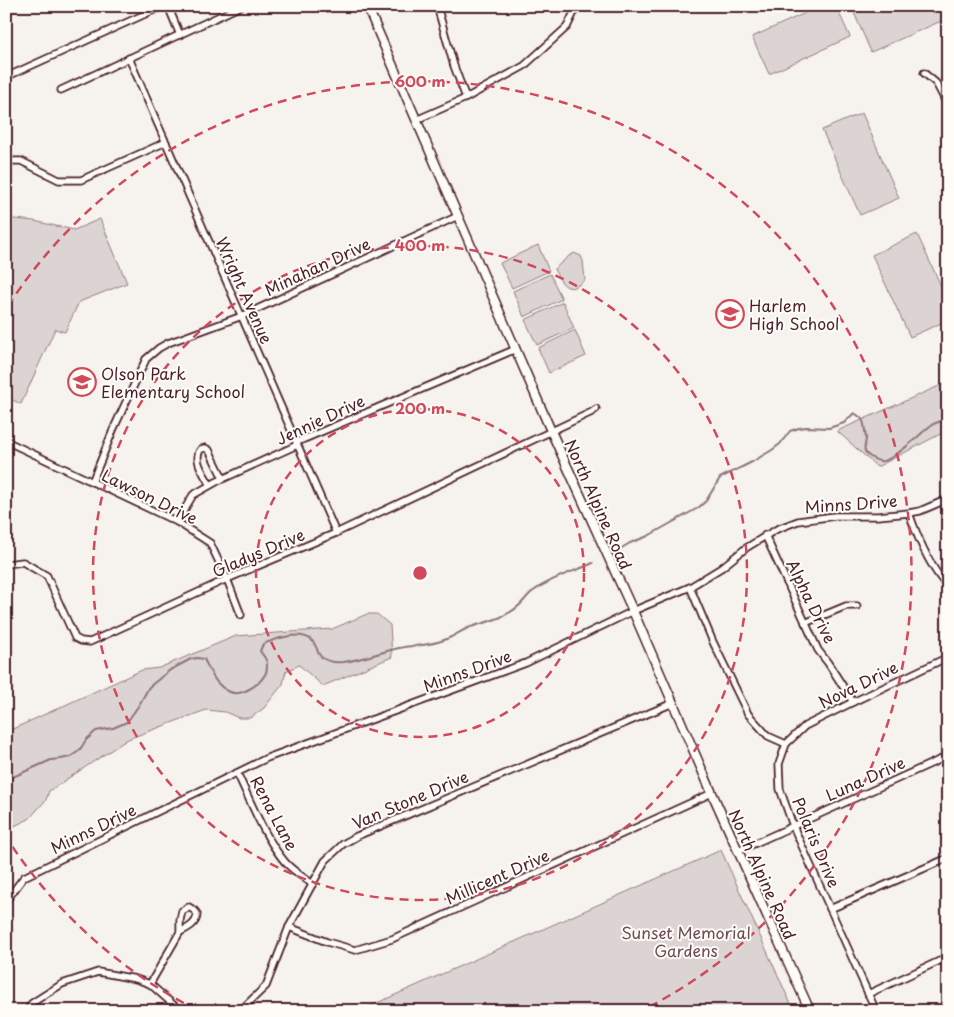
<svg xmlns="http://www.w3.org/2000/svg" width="954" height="1017" font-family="'Playpen Sans',sans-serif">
<rect width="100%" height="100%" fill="#f6f3ef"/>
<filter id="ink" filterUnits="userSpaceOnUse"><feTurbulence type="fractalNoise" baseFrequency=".02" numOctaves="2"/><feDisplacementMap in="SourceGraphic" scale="10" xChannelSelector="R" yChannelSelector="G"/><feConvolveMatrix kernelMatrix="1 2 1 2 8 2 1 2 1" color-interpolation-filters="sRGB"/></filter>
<g filter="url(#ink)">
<g fill="#dcd4d2" stroke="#937a7e">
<path d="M821,6H836L850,37L769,74L752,37Z"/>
<path d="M851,6H948V18L871,52Z"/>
<path d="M862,113L899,198L860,215L822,130Z"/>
<path d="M6,218L34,221L74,230L100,219L127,283L79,302L65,332L55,329L21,404L6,397Z"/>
<path d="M917,234L948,301V320L910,337L872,255Z"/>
<path d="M538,245L549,271L512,288L500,263Z"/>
<path d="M574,253L581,256L583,261L585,280C569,295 562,286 554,269L569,256Z"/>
<path d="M550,274L562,299L524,317L513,291Z"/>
<path d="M563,302L574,328L537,345L525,320Z"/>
<path d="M575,330L586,356L549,373L538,348Z"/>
<path d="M948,382V430L877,467L837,431Z"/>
<path d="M367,614H377L390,625L392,657L323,686L299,665L286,671L283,684L264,708L250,718H239L225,712L206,710L128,739L49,791L46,800L29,819L6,830V732L142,670L159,668L236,636L332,629Z"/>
<path d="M721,850L794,1011H359Z"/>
</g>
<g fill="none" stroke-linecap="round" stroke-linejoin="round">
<g stroke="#8e7378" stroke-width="2">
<path d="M620,549L630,543L648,536L698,508L706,501L720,478L752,462L772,450L780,444L790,431L799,428L806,427L829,428L844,423L854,413C863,418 864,421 865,431C865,434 866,436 866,439C865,446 862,452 869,456C872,458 879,462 883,461C894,460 920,434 930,426C936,422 942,421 948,418"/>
<path d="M6,780L51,760L61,759L70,757L79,751L86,740L96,731L113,728L127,722L139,705L149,687L170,670L191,659L197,658L204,659C211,673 215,685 230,692C240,697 259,685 264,676C266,674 267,668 267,665C267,658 263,656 260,651L263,644C277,639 297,631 310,639C315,642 316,647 318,652C322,662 335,663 344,662C363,659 381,652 399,648C414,645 429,646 444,640C453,637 459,632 468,628C479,624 493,621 503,616C507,614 513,611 516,608C522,604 526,597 532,592C551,578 573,572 593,563"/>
</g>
<defs>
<g id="street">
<path d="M168,6L180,35"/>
<path d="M437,6L454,66L466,98"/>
<path d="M129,58L336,533"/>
<path d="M924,73L936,83L948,106"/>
<path d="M6,77L163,6"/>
<path d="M61,90L241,6"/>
<path d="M416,120L466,98L524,66L567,27L577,6"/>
<path d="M6,162L10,161H21L59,180H81L166,142"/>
<path d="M6,441L177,522L210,543L227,579L241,615"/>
<path d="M92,482L114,428L146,359L159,348L168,343L242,316L458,216"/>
<path d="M210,485C205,475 192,459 201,449L205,448L209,450L223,478"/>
<path d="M909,513C917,536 931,569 948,587"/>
<path d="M177,522L193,495L216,482L295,446L297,442L516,349"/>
<path d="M765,535L818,650L828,663L853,702"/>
<path d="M6,564L23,562L47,576L75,638L81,641L90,642L227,579L336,533L592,412L596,409"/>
<path d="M690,587L713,642L748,714L768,736L786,744"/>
<path d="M805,623L846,606H857"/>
<path d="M237,773C251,802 264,837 285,862C293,871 303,877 313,884"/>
<path d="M738,851L948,756"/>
<path d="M6,901L24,877L267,758L526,663L633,611L690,587L721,568L746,548L777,529L798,521L835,516H878L909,513L920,511L948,499"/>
<path d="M830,909L948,858"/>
<path d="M289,927L327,942L355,950L392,939L712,793"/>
<path d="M150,984L180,932V920L182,911L189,907L195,911L197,914C197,924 188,928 180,932"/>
<path d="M868,994L948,957"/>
<path d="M27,1011L32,1003L62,984L98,972L136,979L150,984L176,1007L185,1011"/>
<path d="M240,1011L266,986L289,927L325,861L343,844L357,836L673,703"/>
<path d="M876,1011L793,826L780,789L779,764L786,744L805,726L853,702L948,657"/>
</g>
<path id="secondary" d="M367,6L551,431L633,611L712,793L810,1011"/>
</defs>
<use href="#street" stroke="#4a1f2b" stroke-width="9"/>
<use href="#secondary" stroke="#4a1f2b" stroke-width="11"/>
<use href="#street" stroke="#fdfcf7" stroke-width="5.5"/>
<use href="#secondary" stroke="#fdfcf7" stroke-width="8"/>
</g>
</g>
<g fill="none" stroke="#d1495b" stroke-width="2.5" stroke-dasharray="9 6">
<circle cx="420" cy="573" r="164"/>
<circle cx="420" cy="573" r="327"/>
<path d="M197 1010A491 491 0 0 1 8 840M8 306A491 491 0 1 1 643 1010"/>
</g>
<defs>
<symbol id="school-ring" viewBox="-11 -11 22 22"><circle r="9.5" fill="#fdfcf7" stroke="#d1495b" stroke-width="1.5"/><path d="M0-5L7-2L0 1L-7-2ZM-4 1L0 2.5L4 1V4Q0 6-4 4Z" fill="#d1495b"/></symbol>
</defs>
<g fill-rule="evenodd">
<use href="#school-ring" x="714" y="298" width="32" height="32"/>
<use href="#school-ring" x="66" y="366" width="32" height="32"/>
</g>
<g text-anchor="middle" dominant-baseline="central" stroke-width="4" stroke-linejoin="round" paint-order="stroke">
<g font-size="16" fill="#4a1f2b" stroke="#fdfcf7">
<text transform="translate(317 266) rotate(-25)">Minahan Drive</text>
<text transform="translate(245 290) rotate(66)">Wright Avenue</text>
<text transform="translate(320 419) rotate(-25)">Jennie Drive</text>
<text transform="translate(150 496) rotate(26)">Lawson Drive</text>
<text transform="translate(851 503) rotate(-4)">Minns Drive</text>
<text transform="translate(599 504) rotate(66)">North Alpine Road</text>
<text transform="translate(258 552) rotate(-23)">Gladys Drive</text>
<text transform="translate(812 601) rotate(64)">Alpha Drive</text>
<text transform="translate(467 670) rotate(-20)">Minns Drive</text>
<text transform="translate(858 684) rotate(-26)">Nova Drive</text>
<text transform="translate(865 778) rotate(-24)">Luna Drive</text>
<text transform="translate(410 799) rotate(-23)">Van Stone Drive</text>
<text transform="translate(275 813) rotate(62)">Rena Lane</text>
<text transform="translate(93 828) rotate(-26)">Minns Drive</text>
<text transform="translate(817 842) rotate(67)">Polaris Drive</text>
<text transform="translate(763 874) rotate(66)">North Alpine Road</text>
<text transform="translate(497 876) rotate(-24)">Millicent Drive</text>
</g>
<g font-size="16" fill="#4a1f2b" stroke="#fdfcf7" text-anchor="start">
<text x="749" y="305">Harlem<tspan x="749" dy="18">High School</tspan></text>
<text x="101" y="373">Olson Park<tspan x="101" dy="18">Elementary School</tspan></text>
</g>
<g font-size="16" fill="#6e4c55" stroke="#fdfcf7">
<text x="686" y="932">Sunset Memorial<tspan x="686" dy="18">Gardens</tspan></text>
</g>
</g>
<circle cx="420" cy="573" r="8" fill="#d1495b" stroke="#fdfcf7" stroke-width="2.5"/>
<g font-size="15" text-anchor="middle" font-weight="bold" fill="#d1495b" stroke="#fdfcf7" stroke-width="4" stroke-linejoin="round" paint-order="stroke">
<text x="420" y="87">600 m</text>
<text x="420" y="251">400 m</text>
<text x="420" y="414">200 m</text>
</g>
<rect width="954" height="1017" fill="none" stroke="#fdfcf7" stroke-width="25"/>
<rect x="12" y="12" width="929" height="992" fill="none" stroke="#4a1f2b" stroke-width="2" filter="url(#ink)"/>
</svg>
